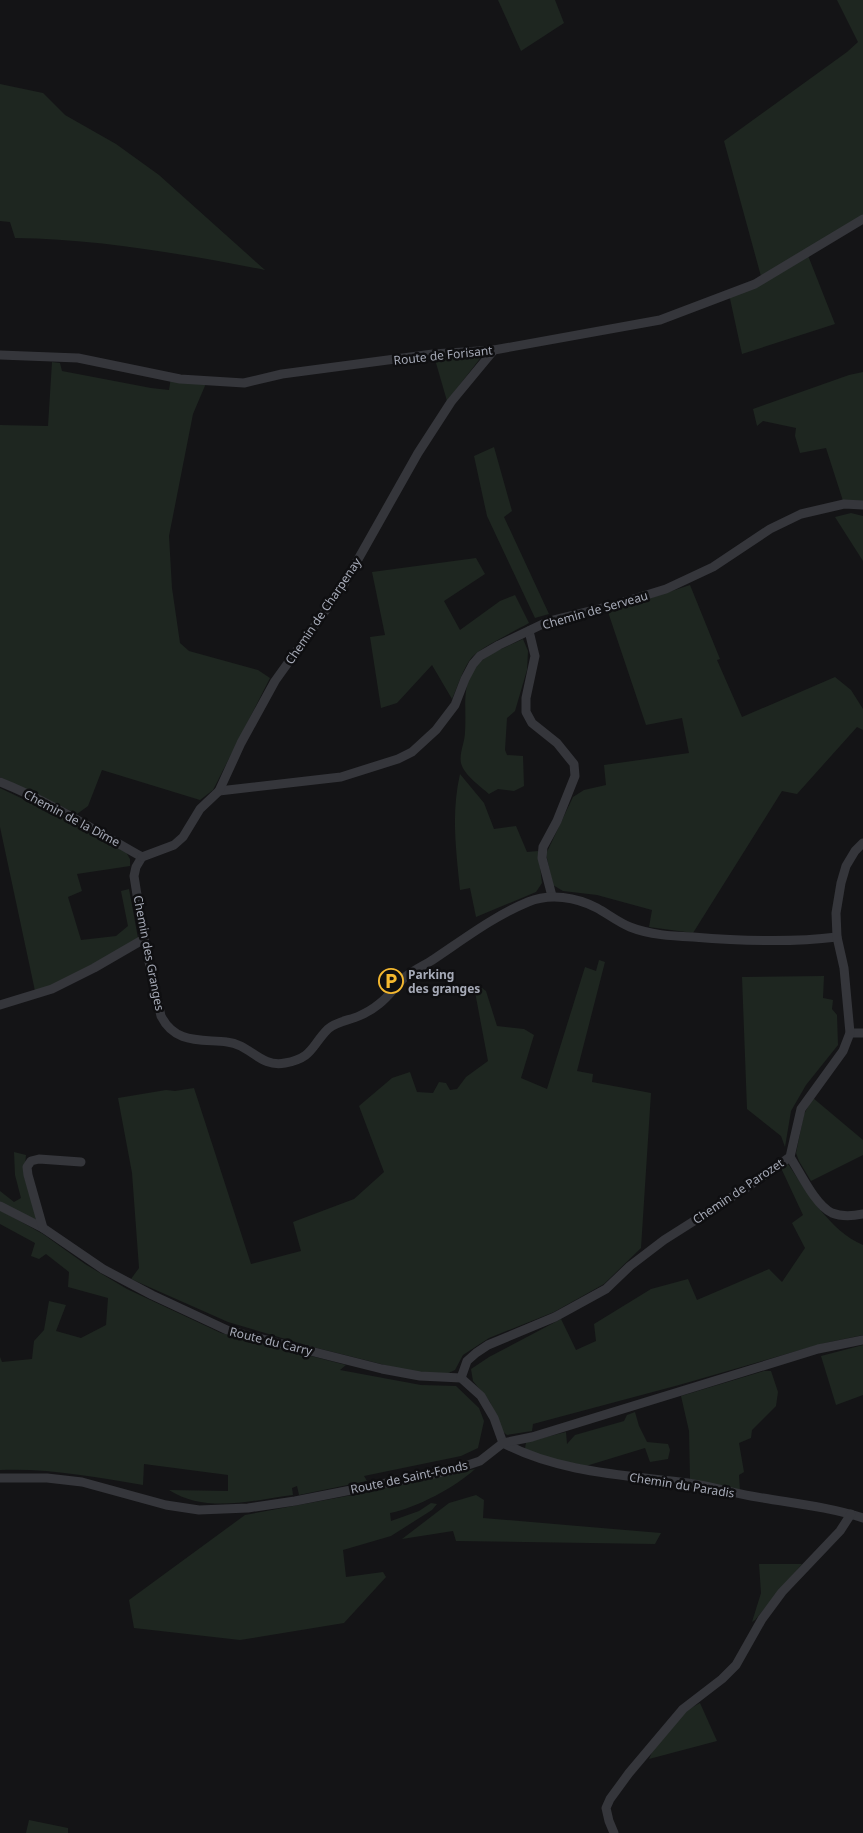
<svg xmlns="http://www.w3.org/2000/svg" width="863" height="1833" font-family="'Noto Sans',sans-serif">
<rect width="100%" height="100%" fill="#141416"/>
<g fill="#1e2620">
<path d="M498,0H555L564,23L521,51Z"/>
<path d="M837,0H863V219L807,253L835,324L742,354L729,294L762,280L724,141L847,52L858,42Z"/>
<path d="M0,84L43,93L65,115L116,144L159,175L265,270C183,254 99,239 15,238L10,222L0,221Z"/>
<path d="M480,352L482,356L447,401L434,356Z"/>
<path d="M52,362L60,363L62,371L151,388L169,390L171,377L207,381L193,414L169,536L172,588L180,643L189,651L258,670L270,678L213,790L200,800L102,770L88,806L77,814L0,777V425L48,426Z"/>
<path d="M863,372V505L844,504L826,448L800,453L795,436L796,428L763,421L757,426L753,409L849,375Z"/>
<path d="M494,447L512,511L504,517L549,614L535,618L487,516L474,456Z"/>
<path d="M851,513L863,516V561L835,517Z"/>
<path d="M476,558L485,574L444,601L460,630L500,601L515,595L529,623C515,631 483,646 472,657C463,668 458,686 452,699L432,665L397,703L381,708L370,637L385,635L372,572Z"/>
<path d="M690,585L720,659L717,660L742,717L835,677L851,690L863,709V730L857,727L797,794L782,791L693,933L649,927L652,910L597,895L563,891L553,885L546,854L573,797L584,790L606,785L604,765L689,753L682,718L646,725L608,612Z"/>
<path d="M523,639L528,651L527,670L515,711L507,718L505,750L507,755L523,756L524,786L514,791L498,789L489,794C480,786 464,775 461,763C459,753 465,742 465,732C467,705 459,677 485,658C496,650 511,645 523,639Z"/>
<path d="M460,774L484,803L494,829L516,826L527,852L538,851L542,883L536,892L476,917L470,888L460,890C456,850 451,813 460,774Z"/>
<path d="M0,788L69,821L126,852L130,859V866L77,874L82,891L68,897L81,940L116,936L128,926L121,891L129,889L138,938C105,958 72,980 35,991L0,827Z"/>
<path d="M599,960L605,962L577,1071L593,1074L592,1082L651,1093L641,1248L604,1284L554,1312L489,1338L463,1355L455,1370L444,1375L413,1372L309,1346L228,1322L131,1279L139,1268L132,1173L118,1098L166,1090L175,1091L194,1088L251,1264L301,1251L293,1222L354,1199L384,1172L359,1106L392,1078L410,1072L417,1092L433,1093L439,1082L446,1083L450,1090L457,1089L466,1077L488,1061L475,992L482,988L486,991L497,1026L524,1029L534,1035L521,1078L547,1089L585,967L596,971Z"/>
<path d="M824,976L823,998L833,1000L832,1009L837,1015L838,1045L806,1085L791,1111L785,1147L781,1136L747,1109L742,977Z"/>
<path d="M813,1098L863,1140V1155L811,1181L799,1161L796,1153L804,1114Z"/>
<path d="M14,1152L26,1155L24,1176L37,1219L33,1220L0,1203V1191L14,1202L21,1198L15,1175Z"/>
<path d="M788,1164C807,1192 830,1231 863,1245V1335L825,1343L679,1385L533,1424L532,1431L507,1435L502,1431L490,1402L473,1381L471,1369L489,1357L561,1319L576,1350L596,1341L594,1324L651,1289L688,1279L697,1300L769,1269L782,1282L805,1248L792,1223L803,1215L781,1168Z"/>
<path d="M0,1210L43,1234L85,1264L127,1289L221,1333L346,1365L340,1370L421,1385L456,1386L479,1408L484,1421L478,1448L461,1456L364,1476L367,1481L299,1495L297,1486L292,1488L293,1495C253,1500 206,1514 169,1490L228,1491V1475L144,1464L143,1485C95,1477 48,1468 0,1470V1357L2,1362L32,1359L34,1341L44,1330L49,1301L66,1305L56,1331L81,1338L106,1325L108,1298L68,1287L69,1272L46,1254L39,1259L31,1256L35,1243L0,1224Z"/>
<path d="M863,1345V1395L836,1405L821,1356Z"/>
<path d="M764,1371H771L778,1392L776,1406L752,1430L751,1438L739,1443L744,1472L739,1475L740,1491L690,1479L689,1431L681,1396Z"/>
<path d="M635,1412L639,1426L647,1442L668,1444L670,1450L668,1459L650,1462L645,1448L586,1466L529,1454L525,1449L526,1442L566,1432L567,1444L575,1435L624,1421L627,1415Z"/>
<path d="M475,1469C456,1487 416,1508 390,1513L391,1521L419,1511L431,1503L437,1504L432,1510L391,1536L343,1550L346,1577L383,1572L386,1577L344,1623L240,1640L134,1628L129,1600L245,1515L358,1494Z"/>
<path d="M476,1495L484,1500L483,1518L661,1533L655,1544L456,1541L453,1531L402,1539L449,1503Z"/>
<path d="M759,1564H802L755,1620L752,1622L761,1593Z"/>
<path d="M700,1703L717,1741L649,1759L654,1748L685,1711Z"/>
<path d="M29,1820L68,1828V1833H26Z"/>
</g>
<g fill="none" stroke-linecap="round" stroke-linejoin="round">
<g stroke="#35363b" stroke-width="9">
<path d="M0,355L78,358L180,379L244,383L282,374L433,354L494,350L660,320L755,284L863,219"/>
<path d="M529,631L535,656L526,698V712L532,723L557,743L574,764L575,776L557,821L543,847L542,858L552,896"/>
<path d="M0,782C50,802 96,831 142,857"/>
<path d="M219,791L341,777L398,759L412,752L436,730L455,705L465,679L473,664L480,656L499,645L549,621L614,605L666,589L713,567L770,529L801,514L844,504L863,505"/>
<path d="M142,857L136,867L134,876L144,939L161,1016C175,1044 200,1039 227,1042C250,1044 260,1068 285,1063C313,1058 311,1046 328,1029C335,1022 350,1020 359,1016C366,1013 373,1009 379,1004C389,997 396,985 405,977C414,970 425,965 434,959C464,939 494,916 528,902C550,893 576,897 597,908C608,914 618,922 630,927C650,935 672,936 693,937C741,941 789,943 837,937"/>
<path d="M142,857L174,845L183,837L200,809L219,791L241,743L275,681L343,586L418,453L451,402L494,350"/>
<path d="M0,1005L52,989L94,968L144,939"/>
<path d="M850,1033H863"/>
<path d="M790,1157C800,1172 815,1205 832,1213C842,1217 853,1216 863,1214"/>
<path d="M0,1206L43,1228L103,1269L152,1295L227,1330L382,1369L420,1376L461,1378L481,1396L494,1418L503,1443C559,1473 627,1475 688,1483C709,1486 730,1492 751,1496C789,1503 826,1506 863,1518"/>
<path d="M43,1228L28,1175L27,1167L31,1161L39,1159L81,1162"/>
<path d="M461,1378L467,1361L476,1353L488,1345L555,1317L606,1289L630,1266L664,1240L746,1188L790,1157L801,1109L843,1051L850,1033L844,968L837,937L836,913L841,883L846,866L855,851L863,843"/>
<path d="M0,1478H47L82,1482L166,1505L199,1510L248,1508L295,1501L453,1470L480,1461L503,1443L532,1437L818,1349L863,1340"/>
<path d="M614,1833L609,1821L606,1808L610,1799L629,1773L683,1709L722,1679L736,1665L762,1619L782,1592L840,1531L851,1514"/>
</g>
</g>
<defs>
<symbol id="parking-ring" viewBox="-11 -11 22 22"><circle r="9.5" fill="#0f0f11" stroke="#f4b82f" stroke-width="1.5"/><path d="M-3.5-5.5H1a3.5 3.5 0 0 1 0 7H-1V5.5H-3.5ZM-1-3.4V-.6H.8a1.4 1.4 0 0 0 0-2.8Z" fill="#f4b82f"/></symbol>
</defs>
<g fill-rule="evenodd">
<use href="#parking-ring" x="377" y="967" width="28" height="28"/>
</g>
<g text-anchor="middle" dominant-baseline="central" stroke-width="5" stroke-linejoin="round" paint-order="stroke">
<g font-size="12" fill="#a6aab7" stroke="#0f0f11">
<text transform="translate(443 355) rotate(-6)">Route de Forisant</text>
<text transform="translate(595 610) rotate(-16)">Chemin de Serveau</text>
<text transform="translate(323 611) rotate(-56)">Chemin de Charpenay</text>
<text transform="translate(72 818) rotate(28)">Chemin de la Dîme</text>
<text transform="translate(149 953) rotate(79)">Chemin des Granges</text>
<text transform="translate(738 1191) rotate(-34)">Chemin de Parozet</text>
<text transform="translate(271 1341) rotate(14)">Route du Carry</text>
<text transform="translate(409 1477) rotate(-12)">Route de Saint-Fonds</text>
<text transform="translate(682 1485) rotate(9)">Chemin du Paradis</text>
</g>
<g font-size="12" font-weight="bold" fill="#a6aab7" stroke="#0f0f11" text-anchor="start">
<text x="408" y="974">Parking<tspan x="408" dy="14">des granges</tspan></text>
</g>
</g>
</svg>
